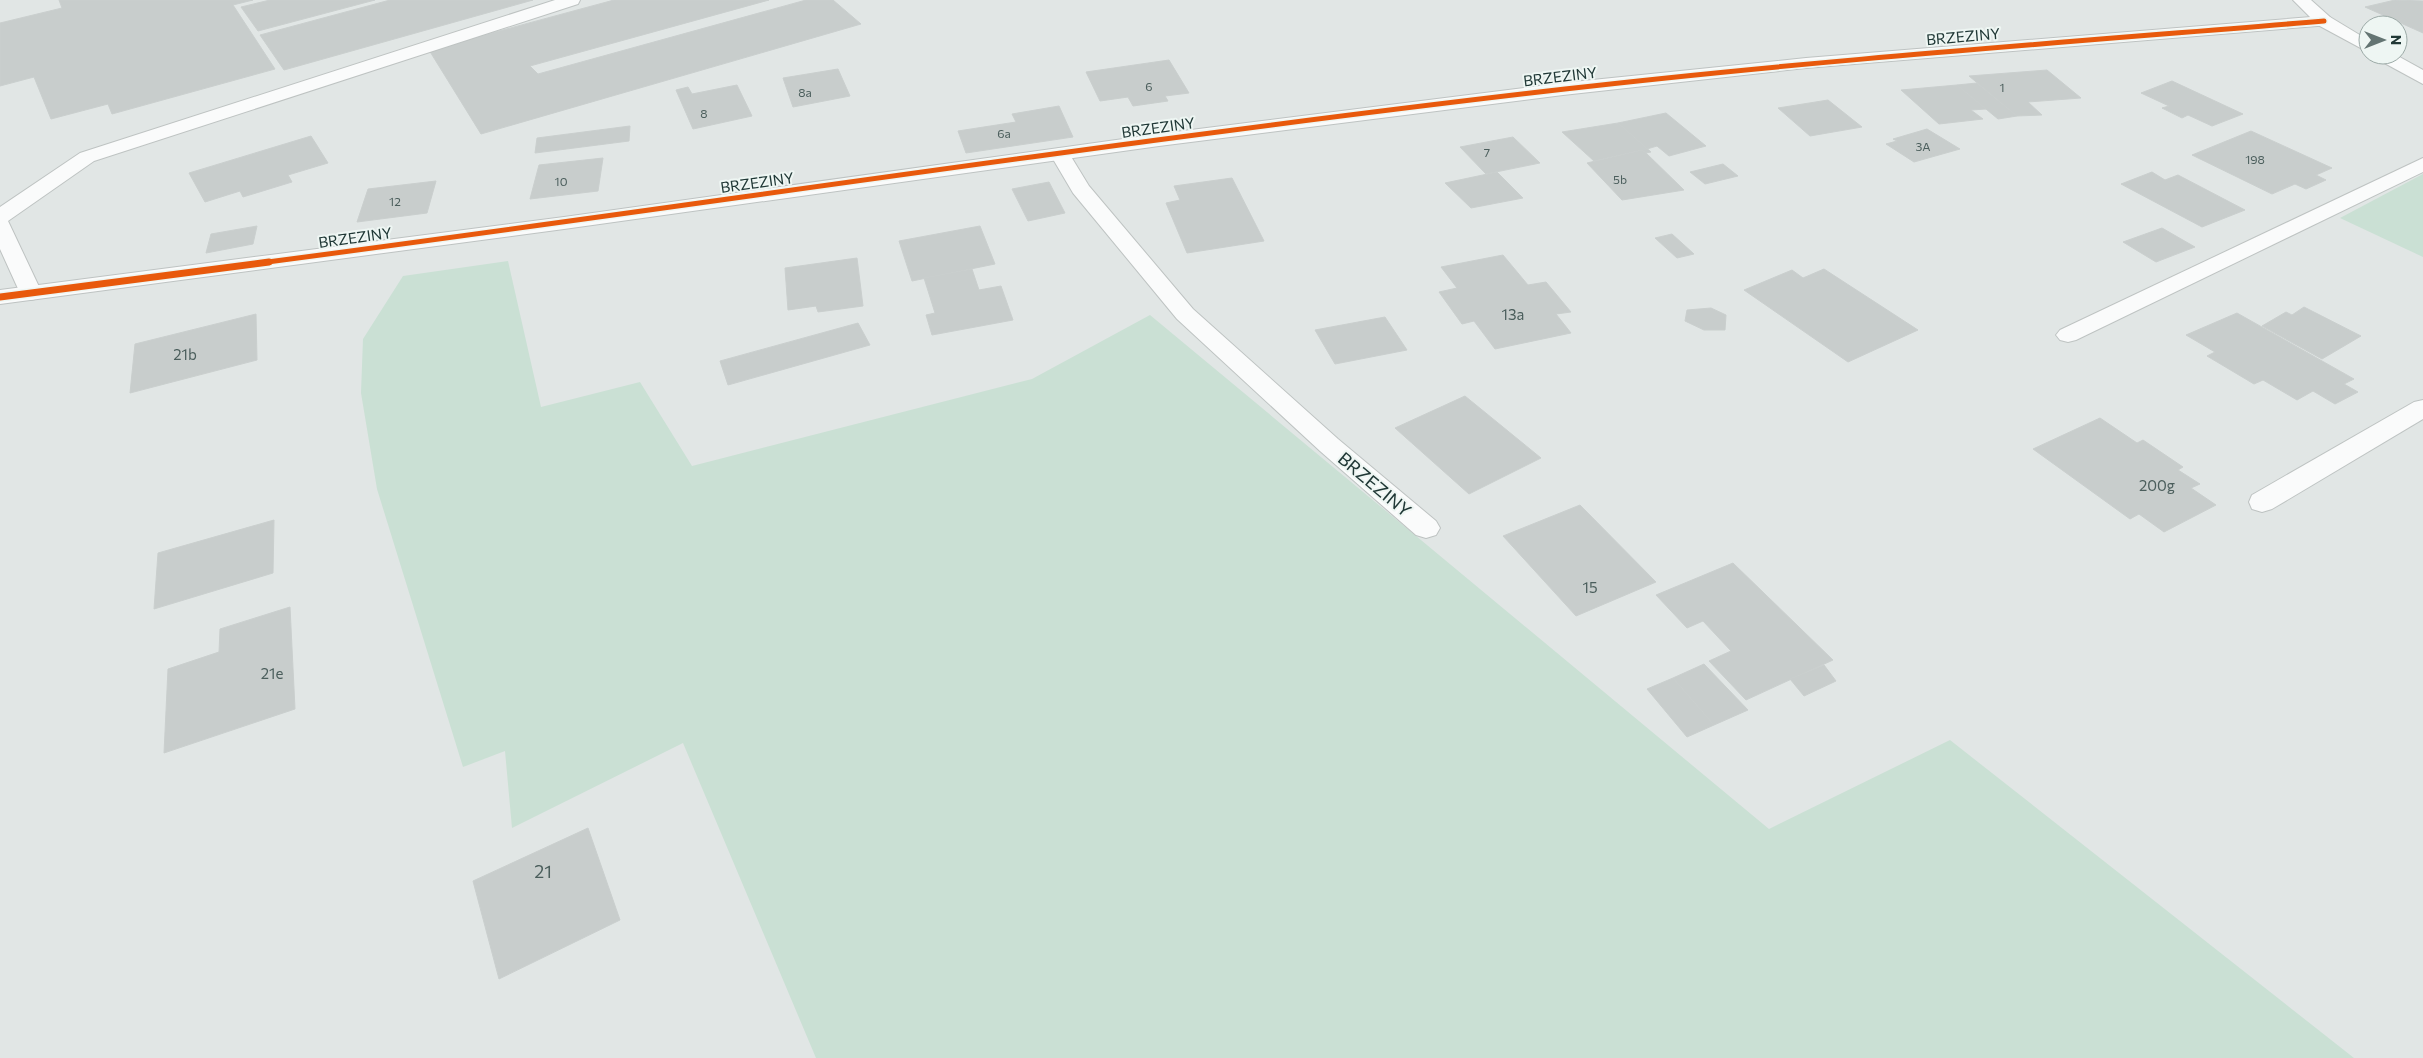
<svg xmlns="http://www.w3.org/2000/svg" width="2423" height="1058" font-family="Commissioner,sans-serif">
<rect width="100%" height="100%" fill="#e1e6e5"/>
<g fill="#cae0d4">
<path d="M2423,174V257L2340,218Z"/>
<path d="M508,261L541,407L640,382L692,466L1032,379L1150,315L1769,829L1950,740L2354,1058H816L683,743L512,828L505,751L463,767L377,489L361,393L363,339L403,276Z"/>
</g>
<g fill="#c8cdcc" stroke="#cacfce">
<path d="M59,0H253L233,5L275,69L112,114L108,104L51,119L34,77L0,86V23L62,8Z"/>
<path d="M270,0H375L258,31L241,7Z"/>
<path d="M390,0H533L284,70L260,35Z"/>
<path d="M614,0H769L530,66L538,74L806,0H833L861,24L481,134L429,50Z"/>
<path d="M2395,0L2423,1V33L2365,7Z"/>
<path d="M1169,60L1189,93L1165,96L1168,101L1133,106L1128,97L1100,101L1086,72Z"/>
<path d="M838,69L850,96L793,107L783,78Z"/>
<path d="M2047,70L2081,98L2028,102L2042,115L2017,116L1969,76Z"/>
<path d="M2172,81L2243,114L2212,126L2188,115L2182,118L2162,108L2169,106L2141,93Z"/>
<path d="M1977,83L2017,116L1998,119L1957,85Z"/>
<path d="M737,85L752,116L693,129L676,90L688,87L692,94Z"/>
<path d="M1957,85L1986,109L1971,110L1983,119L1939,124L1901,90Z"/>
<path d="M1828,100L1862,127L1810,136L1778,108Z"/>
<path d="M1059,106L1073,137L966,153L958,131L1016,122L1012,114Z"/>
<path d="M1666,113L1706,146L1669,156L1657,146L1647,149L1618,123Z"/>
<path d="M1618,123L1651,152L1646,153L1642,150L1594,161L1562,132Z"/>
<path d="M630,126L629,141L535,153L537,138Z"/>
<path d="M1927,129L1960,149L1914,162L1886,144L1897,141L1893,139Z"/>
<path d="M2251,131L2332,168L2316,175L2326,180L2306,189L2295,184L2272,194L2192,155Z"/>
<path d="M311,136L328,163L288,175L292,182L243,197L240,191L205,202L189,173Z"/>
<path d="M1513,137L1540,163L1486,174L1460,147Z"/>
<path d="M1642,150L1646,153L1684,190L1622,200L1587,163Z"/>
<path d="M603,158L598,191L530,199L539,165Z"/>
<path d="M1723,164L1738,176L1705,184L1690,172Z"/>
<path d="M1497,172L1523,198L1471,208L1445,183Z"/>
<path d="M2152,172L2165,180L2178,175L2245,210L2202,227L2121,184Z"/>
<path d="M1232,178L1264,241L1187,253L1166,203L1180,200L1174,186Z"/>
<path d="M436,181L427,213L357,222L368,189Z"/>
<path d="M1049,182L1065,213L1028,221L1012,189Z"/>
<path d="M257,226L253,244L206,253L211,234Z"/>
<path d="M980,226L995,264L912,281L899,241Z"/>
<path d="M2162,228L2195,247L2156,262L2123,242Z"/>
<path d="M1672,234L1694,254L1677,258L1655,238Z"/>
<path d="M1503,255L1528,285L1546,282L1571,312L1556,314L1571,333L1495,349L1474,321L1462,324L1439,292L1457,288L1441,267Z"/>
<path d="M857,258L863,306L818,312L816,306L788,310L785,268Z"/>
<path d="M972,269L979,290L1001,286L1013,320L932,335L926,315L935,313L924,278Z"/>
<path d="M1824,269L1918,330L1848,362L1744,290L1792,270L1803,278Z"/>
<path d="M2304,307L2361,336L2322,359L2262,326L2286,312L2292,315Z"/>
<path d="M1711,308L1726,315L1725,330H1704L1685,321L1687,310Z"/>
<path d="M2237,313L2354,379L2344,384L2358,392L2335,404L2313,391L2297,400L2263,380L2254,384L2207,356L2215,352L2186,335Z"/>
<path d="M256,314L257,360L130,393L135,344Z"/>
<path d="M1385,317L1407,350L1335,364L1315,330Z"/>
<path d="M858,323L870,345L728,385L720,361Z"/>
<path d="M1465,396L1541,458L1469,494L1395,428Z"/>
<path d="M2100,418L2137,443L2143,440L2183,467L2178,470L2200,484L2191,488L2216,505L2164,532L2139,514L2130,519L2033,449Z"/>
<path d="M1580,505L1656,582L1576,616L1503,536Z"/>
<path d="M274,520L273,573L154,609L158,553Z"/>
<path d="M1733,563L1833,660L1746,700L1709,661L1731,651L1703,621L1687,628L1656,595Z"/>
<path d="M290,607L295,709L164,753L168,669L219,652L220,629Z"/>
<path d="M1704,664L1748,710L1714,725L1673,678Z"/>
<path d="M1824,665L1836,681L1804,696L1790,679Z"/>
<path d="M1673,678L1714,725L1687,737L1647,689Z"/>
<path d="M588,828L620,920L499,979L473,881Z"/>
</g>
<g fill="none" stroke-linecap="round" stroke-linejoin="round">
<defs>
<g id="service">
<path d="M555,0H580L578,4L94,161L8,221L42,293L39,298L31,300L23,298L20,293L0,249V207L80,153Z"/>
<path d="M1060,148L1067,150L1089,186L1193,309L1338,439L1436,521L1440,528L1436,535L1426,538L1416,535L1320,451L1177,319L1073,193L1050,154L1053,150Z"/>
<path d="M2423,158V172L2076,340L2068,342L2060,340L2056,335L2060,330Z"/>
<path d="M2423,400V419L2272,509L2262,512L2252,509L2249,502L2252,495L2414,402Z"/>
</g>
<path id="minor" d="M2324,16L2330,17L2333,21L2330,25L1806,68L1563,95L1159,146L564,229L0,304V290L564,217L1159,134L1563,83L1806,58Z"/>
<g id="tertiary">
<path d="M2293,0H2311L2330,17L2368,40V52L2318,25Z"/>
<path d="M2374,55H2396L2423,70V84L2377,59Z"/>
</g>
</defs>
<use href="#service" stroke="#bec3c2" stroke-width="2"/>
<use href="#minor" stroke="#bec3c2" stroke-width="2"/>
<use href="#tertiary" stroke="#bec3c2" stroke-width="2"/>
<use href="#service" fill="#fafbfb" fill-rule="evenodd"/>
<use href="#minor" fill="#fafbfb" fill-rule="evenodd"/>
<use href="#tertiary" fill="#fafbfb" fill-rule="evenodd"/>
<defs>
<path id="cycleway-far1" d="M260,263C695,206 1129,139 1565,89C1817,60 2071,42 2324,21"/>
<path id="cycleway" d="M0,297L269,262"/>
</defs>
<use href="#cycleway-far1" stroke="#eef6f3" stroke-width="8"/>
<use href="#cycleway" stroke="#eef6f3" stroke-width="10"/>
<use href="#cycleway-far1" stroke="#e8590c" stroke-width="5"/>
<use href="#cycleway" stroke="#e8590c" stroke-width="7"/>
</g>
<g text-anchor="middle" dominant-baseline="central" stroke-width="4" stroke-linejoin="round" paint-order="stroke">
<g font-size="12" fill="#4b5e5c">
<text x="1149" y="86">6</text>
<text x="2002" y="87">1</text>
<text x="805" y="92">8a</text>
<text x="704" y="113">8</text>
<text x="1004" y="133">6a</text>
<text x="1923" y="146">3A</text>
<text x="1487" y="152">7</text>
<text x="2255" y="159">198</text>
<text x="1620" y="179">5b</text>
<text x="561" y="181">10</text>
<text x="395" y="201">12</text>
</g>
<g font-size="15" fill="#203836" stroke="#eef6f3">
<text transform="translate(1963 36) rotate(-5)">BRZEZINY</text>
<text transform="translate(1560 76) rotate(-7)">BRZEZINY</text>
<text transform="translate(1158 127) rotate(-8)">BRZEZINY</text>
<text transform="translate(757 182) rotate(-8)">BRZEZINY</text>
<text transform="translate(355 237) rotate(-8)">BRZEZINY</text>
</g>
<g font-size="15" fill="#4b5e5c">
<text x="1513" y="314">13a</text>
<text x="185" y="354">21b</text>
<text x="2157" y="485">200g</text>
<text x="1590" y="587">15</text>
<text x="272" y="673">21e</text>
</g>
<g font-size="18" fill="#203836" stroke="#eef6f3">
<text transform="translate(1375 484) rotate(40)">BRZEZINY</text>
</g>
<g font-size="18" fill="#4b5e5c">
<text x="543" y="871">21</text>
</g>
</g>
<g transform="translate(2383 40) rotate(90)"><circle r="24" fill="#eef6f3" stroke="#9caaa7"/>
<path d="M0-4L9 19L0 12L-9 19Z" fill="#647573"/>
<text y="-8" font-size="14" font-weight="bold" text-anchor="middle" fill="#203836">N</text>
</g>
</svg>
